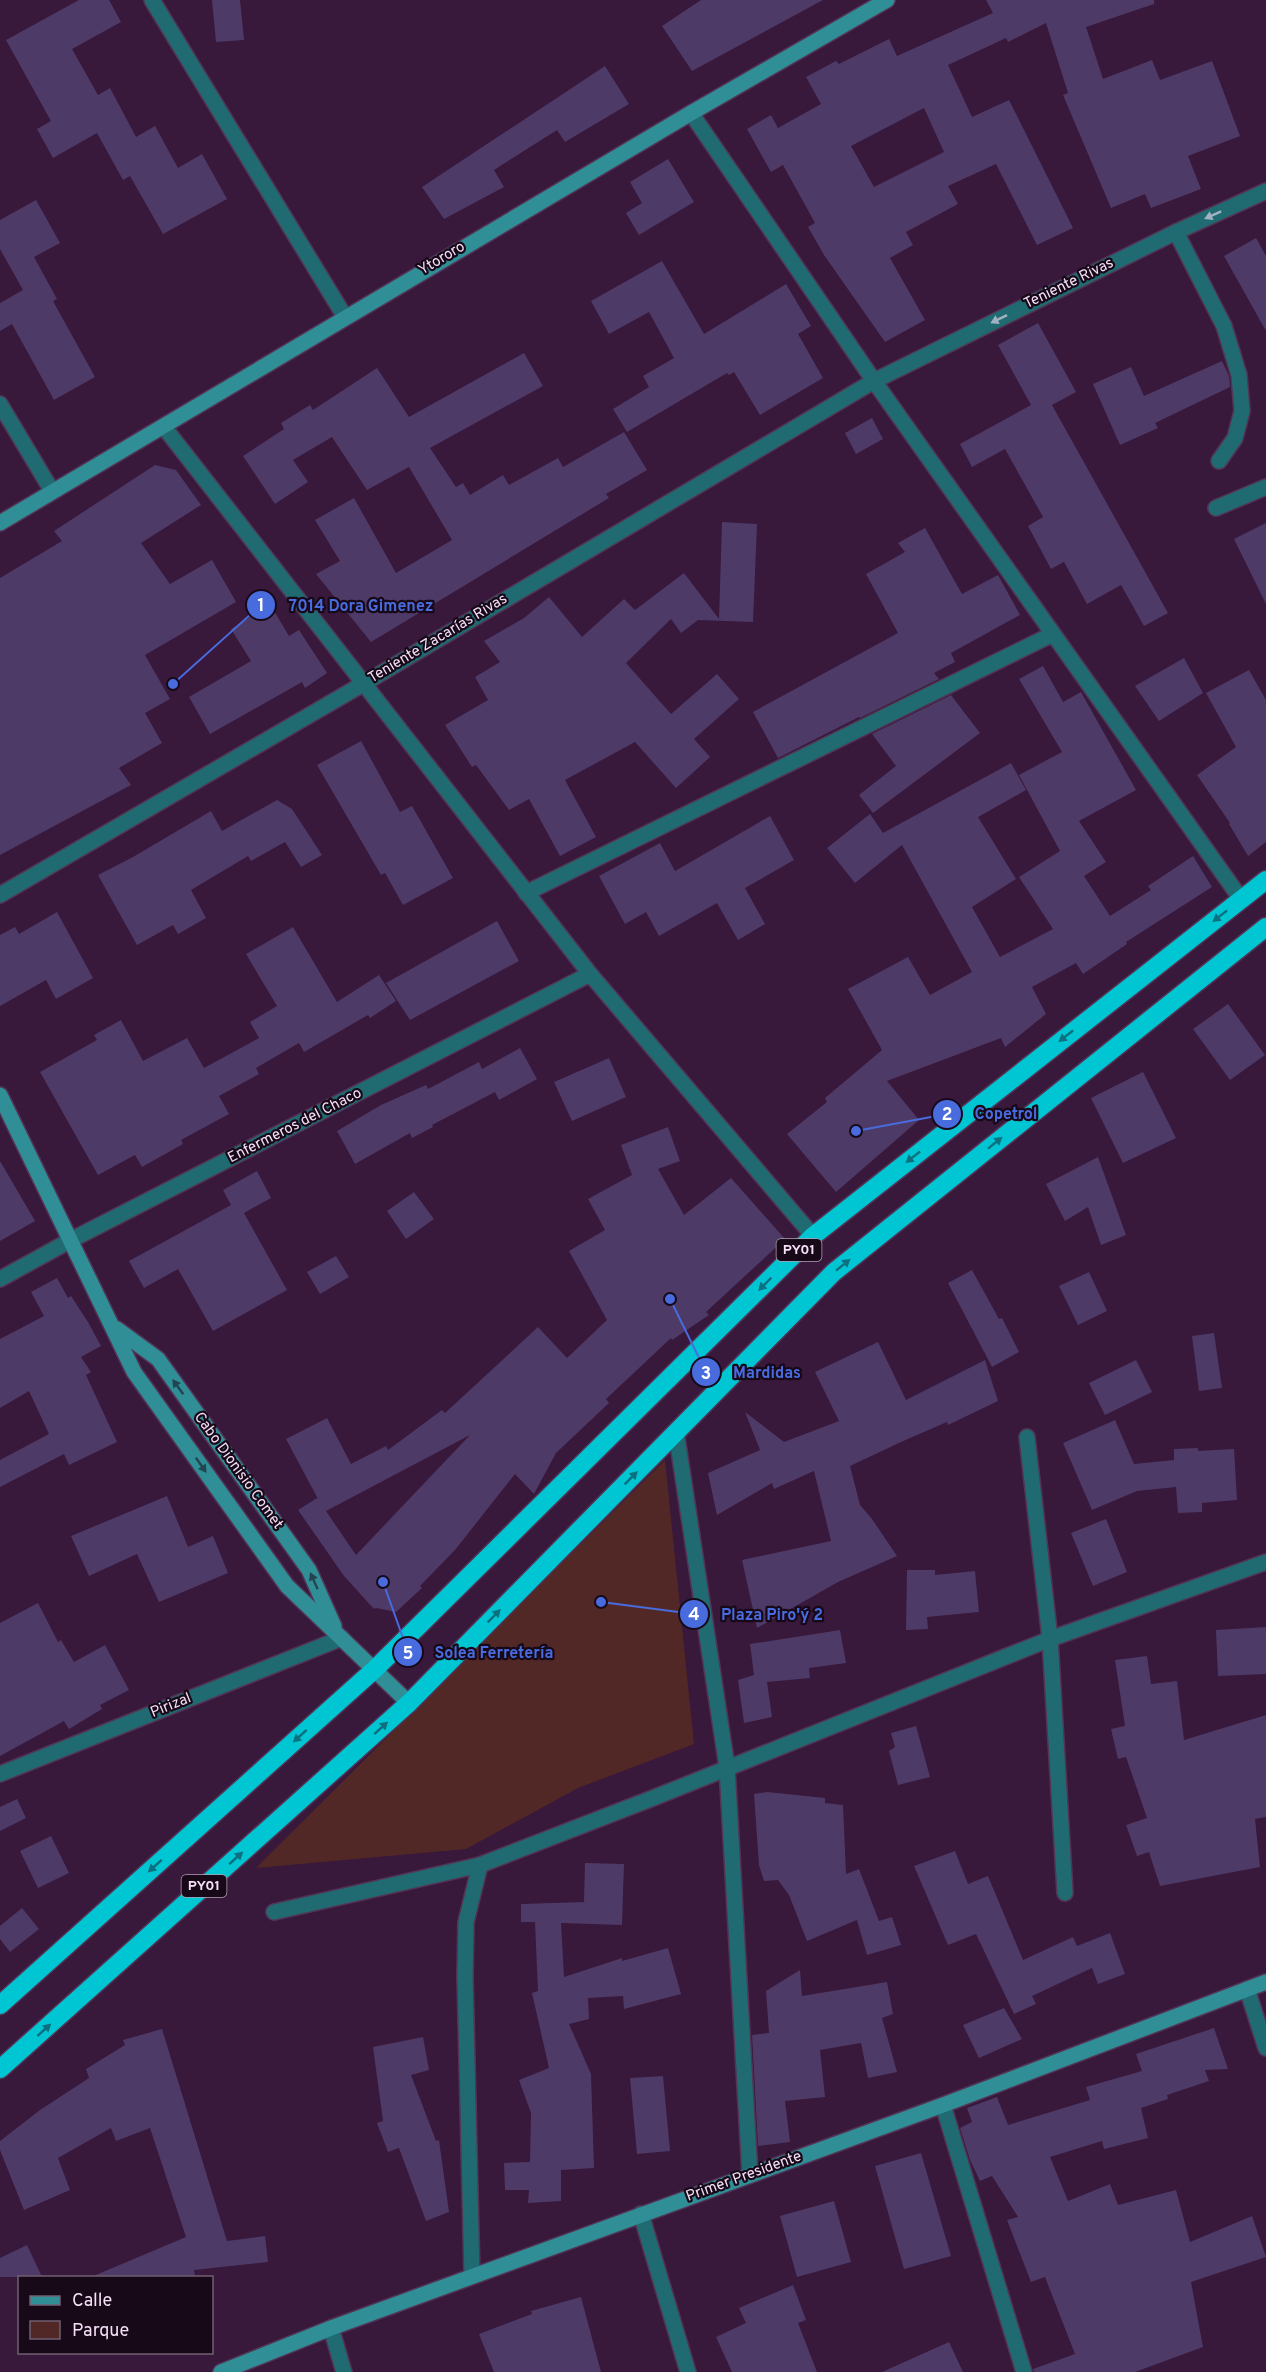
<svg xmlns="http://www.w3.org/2000/svg" width="1266" height="2372" font-family="Overpass,sans-serif">
<rect width="100%" height="100%" fill="#38183b"/>
<path fill="#522826" d="M665,1460L694,1744L578,1788L466,1849L256,1868Z"/>
<g fill="#4e3a66" fill-rule="evenodd">
<path d="M79,0H109L121,22L72,49L98,95L110,88L136,137L155,126L178,168L202,154L227,199L163,234L130,176L123,180L97,133L53,158L37,129L51,121L6,40Z"/>
<path d="M212,0H240L244,40L216,42Z"/>
<path d="M701,0H823L692,71L662,26Z"/>
<path d="M986,0H1154V4L1086,27L1103,79L1152,60L1160,80L1212,61L1240,136L1188,156L1201,189L1151,208L1145,194L1111,208L1063,95L1068,93L1046,23L1008,42L1006,38L948,65L972,117L1009,100L1073,228L1037,245L996,164L948,186L958,204L906,232L913,245L890,258L925,320L885,342L824,255L808,227L815,223L783,165L771,172L747,129L771,115L778,128L821,104L806,77L836,61L839,64L889,39L897,56L993,13ZM924,108L944,152L874,187L851,146Z"/>
<path d="M605,66L629,104L565,142L557,130L494,170L504,187L444,219L422,187Z"/>
<path d="M668,159L694,202L639,235L626,213L642,203L630,182Z"/>
<path d="M36,200L60,243L34,257L57,299L53,301L95,377L54,400L12,324L0,331V303L23,290L0,249V220Z"/>
<path d="M1256,238L1266,256V331L1224,256Z"/>
<path d="M662,261L704,334L786,284L811,326L798,334L823,378L760,415L734,372L729,375L727,373L627,432L613,409L649,387L643,376L674,358L649,312L609,334L591,301Z"/>
<path d="M1038,323L1076,392L1052,405L1168,613L1144,626L1121,585L1087,604L1064,562L1051,569L1028,526L1043,517L1005,449L972,467L960,444L1031,405L998,345Z"/>
<path d="M524,353L543,386L430,448L456,487L463,483L470,495L503,475L509,485L558,458L563,467L624,432L647,470L606,494L609,498L371,642L316,574L340,561L315,520L354,498L396,573L452,540L409,467L367,490L332,437L293,460L308,482L275,504L243,456L284,429L281,423L310,405L313,410L377,368L409,417Z"/>
<path d="M1222,361L1229,376L1230,387L1155,423L1158,428L1120,445L1093,384L1131,367L1144,396Z"/>
<path d="M872,418L883,439L856,454L845,433Z"/>
<path d="M155,465L176,470L201,505L141,543L170,584L212,560L236,602L145,655L170,699L145,713L162,743L119,768L131,785L0,855V578L62,541L54,531Z"/>
<path d="M722,522L757,524L753,622L698,620L681,633L671,619L626,663L671,714L717,674L739,699L694,739L710,757L676,788L635,742L565,780L596,837L560,856L529,799L509,810L476,765L472,767L445,725L488,700L475,677L500,662L484,641L524,618L549,597L582,637L624,599L635,610L684,573L719,619Z"/>
<path d="M1266,523V604L1234,539Z"/>
<path d="M925,528L962,594L998,575L1020,615L951,653L955,662L934,673L939,679L860,718L859,717L778,758L753,712L898,633L866,574L905,552L898,543Z"/>
<path d="M270,604L289,636L299,630L327,673L305,688L302,682L210,734L189,697L251,661L231,629Z"/>
<path d="M1184,658L1203,693L1159,721L1135,686Z"/>
<path d="M1043,666L1063,702L1081,692L1136,790L1079,821L1106,862L1084,876L1110,916L1151,890L1148,886L1193,856L1212,887L1126,942L1127,944L1083,974L1076,963L1032,987L1046,1014L1005,1047L1001,1038L887,1081L919,1120L836,1192L787,1134L827,1102L825,1098L882,1050L848,989L908,957L930,995L972,972L902,845L855,883L827,848L870,814L883,833L1011,763L1026,790L978,817L1016,879L972,907L1000,957L1053,929L1019,877L1060,851L1019,775L1062,752L1019,679Z"/>
<path d="M1249,670L1266,700V842L1248,856L1229,824L1230,823L1197,775L1236,747L1206,693Z"/>
<path d="M951,695L980,733L873,813L859,795L896,766L872,734Z"/>
<path d="M361,741L400,812L412,806L453,878L403,905L385,873L381,875L317,765Z"/>
<path d="M277,800L292,809L322,855L301,867L285,842L251,861L248,856L191,890L206,918L178,934L173,925L137,945L98,875L133,857L211,811L222,831Z"/>
<path d="M770,816L794,860L745,888L765,924L738,940L717,903L659,936L646,912L625,924L599,876L660,843L675,871Z"/>
<path d="M57,912L93,978L56,999L46,980L0,1006V935L15,927L19,934Z"/>
<path d="M497,921L519,961L410,1020L386,983Z"/>
<path d="M293,927L337,1002L379,975L396,1001L370,1018L368,1015L304,1052L299,1043L256,1068L259,1074L219,1096L229,1114L181,1140L183,1144L142,1167L135,1155L98,1175L40,1072L97,1040L94,1035L121,1020L143,1061L187,1038L204,1068L259,1038L250,1022L277,1006L246,954Z"/>
<path d="M1228,1004L1265,1055L1230,1080L1193,1029Z"/>
<path d="M520,1048L537,1079L499,1100L495,1092L432,1125L433,1127L412,1138L410,1133L355,1164L337,1131L381,1105L426,1085L428,1089L479,1062L482,1069Z"/>
<path d="M609,1058L626,1097L572,1121L554,1082Z"/>
<path d="M1143,1072L1176,1138L1123,1163L1091,1098Z"/>
<path d="M668,1127L680,1161L658,1169L684,1215L731,1178L785,1239L706,1312L709,1315L672,1340L671,1338L606,1399L609,1403L556,1453L534,1494L515,1474L455,1550L420,1586L422,1588L396,1612L376,1608L374,1609L344,1576L298,1510L317,1498L318,1499L286,1439L327,1418L351,1464L386,1446L388,1450L442,1410L445,1413L538,1327L567,1358L607,1320L569,1251L605,1230L588,1199L632,1175L621,1145ZM470,1435L356,1555L326,1511Z"/>
<path d="M1098,1157L1126,1235L1101,1245L1088,1207L1065,1221L1046,1184Z"/>
<path d="M0,1161L35,1221L0,1241Z"/>
<path d="M257,1171L271,1198L244,1213L287,1290L213,1331L178,1269L144,1288L129,1261L231,1205L223,1190Z"/>
<path d="M414,1192L434,1219L406,1239L387,1211Z"/>
<path d="M336,1256L349,1277L320,1294L307,1272Z"/>
<path d="M972,1270L999,1319L1002,1318L1019,1352L992,1367L948,1283Z"/>
<path d="M1089,1272L1107,1311L1078,1325L1059,1286Z"/>
<path d="M57,1278L68,1298L71,1296L88,1322L101,1346L81,1357L91,1372L86,1375L117,1442L69,1465L64,1454L0,1487V1460L49,1434L29,1391L0,1408V1339L44,1316L31,1292Z"/>
<path d="M1214,1333L1222,1388L1199,1391L1192,1336Z"/>
<path d="M878,1342L906,1400L985,1360L998,1401L948,1425L947,1422L901,1442L850,1466L860,1505L872,1519L897,1556L838,1582L757,1628L742,1560L831,1541L814,1471L774,1489L772,1483L717,1515L708,1473L760,1450L745,1412L784,1442L839,1421L815,1372Z"/>
<path d="M1136,1360L1152,1392L1105,1415L1089,1383Z"/>
<path d="M1115,1420L1134,1464L1174,1460V1449L1198,1448V1451L1234,1449L1237,1500L1202,1503V1512L1178,1513L1176,1487L1137,1491L1092,1510L1063,1443Z"/>
<path d="M167,1496L188,1547L213,1536L228,1573L159,1602L137,1554L89,1576L71,1536Z"/>
<path d="M1106,1519L1127,1572L1093,1586L1071,1533Z"/>
<path d="M907,1570H935V1575L975,1571L979,1612L927,1617L928,1629L906,1630Z"/>
<path d="M38,1603L58,1642L61,1640L74,1662L105,1645L129,1690L100,1705L102,1709L69,1729L64,1721L0,1756V1623Z"/>
<path d="M1266,1627V1674L1218,1676L1216,1630Z"/>
<path d="M840,1630L846,1663L809,1668L810,1678L767,1682L772,1717L744,1723L738,1680L754,1675L750,1644Z"/>
<path d="M1147,1656L1151,1684L1177,1681L1184,1740L1266,1715V1817L1255,1819L1260,1867L1160,1886L1149,1852L1137,1856L1126,1825L1147,1818L1126,1757L1118,1759L1111,1729L1125,1726L1115,1660Z"/>
<path d="M916,1726L930,1777L898,1785L889,1751L895,1747L891,1733Z"/>
<path d="M767,1792L825,1798V1803L843,1805L846,1874L859,1869L879,1921L892,1917L901,1945L867,1955L857,1920L807,1941L789,1895L778,1880L764,1881L759,1865L754,1794Z"/>
<path d="M17,1799L26,1818L0,1831V1807Z"/>
<path d="M51,1836L69,1873L38,1888L20,1851Z"/>
<path d="M955,1851L968,1884L988,1876L1023,1960L1073,1937L1077,1946L1110,1933L1125,1974L1098,1984L1092,1968L1032,1996L1036,2004L1014,2014L976,1934L948,1945L914,1866Z"/>
<path d="M585,1863L624,1864L622,1925L561,1923L564,1977L622,1958V1961L668,1948L681,1994L624,2009L623,1996L588,1998L589,2019L569,2024L591,2074L594,2168L561,2170V2201L528,2203L529,2190H505L504,2163L530,2162L531,2113L519,2080L549,2068L532,1993L538,1991L535,1922H521V1904L584,1902Z"/>
<path d="M22,1908L39,1929L10,1952L0,1939V1926Z"/>
<path d="M800,1970L802,1996L887,1982L893,2014L882,2018L897,2072L868,2078L861,2043L820,2050L825,2097L785,2101L790,2142L758,2146L752,2035L769,2033L766,1991Z"/>
<path d="M1004,2008L1022,2039L979,2058L963,2025Z"/>
<path d="M1214,2028L1228,2069L1205,2070L1209,2081L1167,2095L1168,2099L1141,2108L1148,2138L1104,2149L1102,2141L1050,2157L1068,2201L1110,2184L1118,2205L1176,2190L1190,2242L1252,2216L1266,2257L1191,2282L1203,2347L1135,2372H1034L1033,2369L1075,2354L1045,2277L1031,2282L1007,2220L1018,2217L992,2176L980,2181L970,2160L960,2128L972,2122L967,2108L997,2097L1008,2125L1090,2100L1086,2087L1142,2071L1136,2054Z"/>
<path d="M162,2029L227,2241L265,2236L268,2262L194,2270L195,2277H91L186,2237L150,2128L116,2141L111,2128L58,2158L70,2190L24,2210L0,2150V2141L40,2110L89,2078L86,2069L125,2045L123,2040Z"/>
<path d="M423,2037L429,2070L411,2075L436,2141L439,2140L449,2212L426,2221L399,2148L388,2152L377,2123L383,2121L373,2047Z"/>
<path d="M663,2076L670,2151L637,2154L630,2078Z"/>
<path d="M921,2153L951,2256L904,2269L875,2166Z"/>
<path d="M834,2201L851,2262L797,2277L780,2216Z"/>
<path d="M27,2245L42,2277H0V2258Z"/>
<path d="M793,2285L806,2320L798,2323L817,2372H732L716,2337L746,2323L739,2308Z"/>
<path d="M581,2297L601,2372H494L479,2334L532,2314L531,2311Z"/>
<path d="M949,2342L963,2372H882Z"/>
</g>
<g fill="none" stroke-linecap="round" stroke-linejoin="round">
<defs>
<g id="lane">
<path d="M1176,232L1224,326L1239,375L1242,411L1235,438L1219,461"/>
<path d="M526,893L1053,634"/>
</g>
<g id="street">
<path d="M152,0L345,317"/>
<path d="M691,113L874,381L1241,899"/>
<path d="M0,404L52,491"/>
<path d="M164,427L590,974L813,1236"/>
<path d="M1216,508L1266,487"/>
<path d="M0,895L363,684L874,381L1176,232L1266,191"/>
<path d="M0,1279L71,1240L590,974"/>
<path d="M676,1431L727,1767L750,2175"/>
<path d="M1027,1437L1050,1639L1065,1893"/>
<path d="M0,1774L342,1638"/>
<path d="M274,1912L480,1865L653,1798L1050,1639L1266,1562"/>
<path d="M1247,1989L1266,2048"/>
<path d="M943,2105L1024,2372"/>
<path d="M641,2214L688,2372"/>
<path d="M472,2276L465,1976L466,1922L480,1865"/>
<path d="M331,2328L344,2372"/>
</g>
<g id="secondary">
<path d="M0,523L691,113L887,0"/>
<path d="M0,1095L134,1372L287,1586L409,1703"/>
<path d="M117,1329L158,1359L309,1570L334,1626"/>
<path d="M221,2372L331,2328L943,2105L1266,1982"/>
</g>
<g id="highway">
<path d="M0,2005L375,1669L813,1236L1266,880"/>
<path d="M0,2069L409,1703L834,1272L1266,927"/>
</g>
</defs>
<use href="#lane" stroke="#523455" stroke-width="18"/>
<use href="#street" stroke="#523455" stroke-width="18"/>
<use href="#secondary" stroke="#523455" stroke-width="18"/>
<use href="#highway" stroke="#523455" stroke-width="21"/>
<use href="#lane" stroke="#206b72" stroke-width="15"/>
<use href="#street" stroke="#206b72" stroke-width="15"/>
<use href="#secondary" stroke="#308e97" stroke-width="15"/>
<use href="#highway" stroke="#00c5d3" stroke-width="18"/>
</g>
<defs><path id="oneway-solid" d="M-6-.8H1V-3.2L6.5 0L1 3.2V.8H-6Z" transform="scale(1.5)"/></defs>
<g fill="#a0b1c2">
<use href="#oneway-solid" transform="translate(1213 215) rotate(156)"/>
<use href="#oneway-solid" transform="translate(999 319) rotate(154)"/>
</g>
<g fill="#0b707f">
<use href="#oneway-solid" transform="translate(1220 916) rotate(142)"/>
<use href="#oneway-solid" transform="translate(1066 1036) rotate(142)"/>
<use href="#oneway-solid" transform="translate(995 1143) rotate(-39)"/>
<use href="#oneway-solid" transform="translate(913 1157) rotate(142)"/>
<use href="#oneway-solid" transform="translate(843 1265) rotate(-39)"/>
<use href="#oneway-solid" transform="translate(765 1284) rotate(135)"/>
<use href="#oneway-solid" transform="translate(631 1478) rotate(-45)"/>
<use href="#oneway-solid" transform="translate(494 1616) rotate(-45)"/>
<use href="#oneway-solid" transform="translate(381 1728) rotate(-42)"/>
<use href="#oneway-solid" transform="translate(300 1736) rotate(138)"/>
<use href="#oneway-solid" transform="translate(236 1858) rotate(-42)"/>
<use href="#oneway-solid" transform="translate(155 1866) rotate(138)"/>
<use href="#oneway-solid" transform="translate(44 2030) rotate(-42)"/>
</g>
<g fill="#234552">
<use href="#oneway-solid" transform="translate(178 1387) rotate(-126)"/>
<use href="#oneway-solid" transform="translate(201 1465) rotate(55)"/>
<use href="#oneway-solid" transform="translate(314 1581) rotate(-114)"/>
</g>
<g text-anchor="middle" dominant-baseline="central" stroke-width="4.5" stroke-linejoin="round" paint-order="stroke">
<g fill="#180919" stroke="#b3a0b4" stroke-width="1.5">
<rect x="776.5" y="1239" width="45" height="22" rx="4.5"/>
<rect x="181.5" y="1875" width="45" height="22" rx="4.5"/>
</g>
<g font-size="14" font-weight="bold" fill="#f5e0f7">
<text x="799" y="1250">PY01</text>
<text x="204" y="1886">PY01</text>
</g>
<g font-size="15" fill="#f5e0f7" stroke="#180919">
<text transform="translate(442 259) rotate(-31)">Ytororo</text>
<text transform="translate(1069 284) rotate(-26)">Teniente Rivas</text>
<text transform="translate(438 639) rotate(-31)">Teniente Zacarías Rivas</text>
<text transform="translate(295 1126) rotate(-27)">Enfermeros del Chaco</text>
<text transform="translate(238 1471) rotate(54)">Cabo Dionisio Comet</text>
<text transform="translate(171 1706) rotate(-22)">Pirizal</text>
<text transform="translate(744 2177) rotate(-20)">Primer Presidente</text>
</g>
</g>
<path fill="none" stroke="#486bde" stroke-width="2" d="M173 684L261 605M856 1131L947 1114M670 1299L706 1372M601 1602L694 1614M383 1582L408 1652"/>
<g fill="#486bde" stroke="#180919" stroke-width="2">
<circle cx="173" cy="684" r="6"/>
<circle cx="856" cy="1131" r="6"/>
<circle cx="670" cy="1299" r="6"/>
<circle cx="601" cy="1602" r="6"/>
<circle cx="383" cy="1582" r="6"/>
<circle cx="261" cy="605" r="15"/>
<circle cx="947" cy="1114" r="15"/>
<circle cx="706" cy="1372" r="15"/>
<circle cx="694" cy="1614" r="15"/>
<circle cx="408" cy="1652" r="15"/>
</g>
<g font-size="18" text-anchor="middle" font-weight="bold" fill="#fff">
<text x="261" y="611">1</text>
<text x="947" y="1120">2</text>
<text x="706" y="1379">3</text>
<text x="694" y="1620">4</text>
<text x="408" y="1659">5</text>
</g>
<g font-size="16" text-anchor="middle" font-weight="bold" fill="#486bde" stroke="#180919" stroke-width="4.5" stroke-linejoin="round" paint-order="stroke">
<text x="361" y="611">7014 Dora Gimenez</text>
<text x="1006" y="1119">Copetrol</text>
<text x="767" y="1378">Mardidas</text>
<text x="772" y="1620">Plaza Piro'ý 2</text>
<text x="494" y="1658">Solea Ferretería</text>
</g>
<rect x="18" y="2276" width="195" height="78" fill="#180919" stroke="#705f72" stroke-width="1.5"/>
<rect x="30" y="2296" width="30" height="9" fill="#308e97" stroke="#705f72" stroke-width="1.5"/>
<text x="72" y="2306" font-size="18" fill="#f5e0f7">Calle</text>
<rect x="30" y="2321" width="30" height="18" fill="#522826" stroke="#705f72" stroke-width="1.5"/>
<text x="72" y="2336" font-size="18" fill="#f5e0f7">Parque</text>
</svg>
